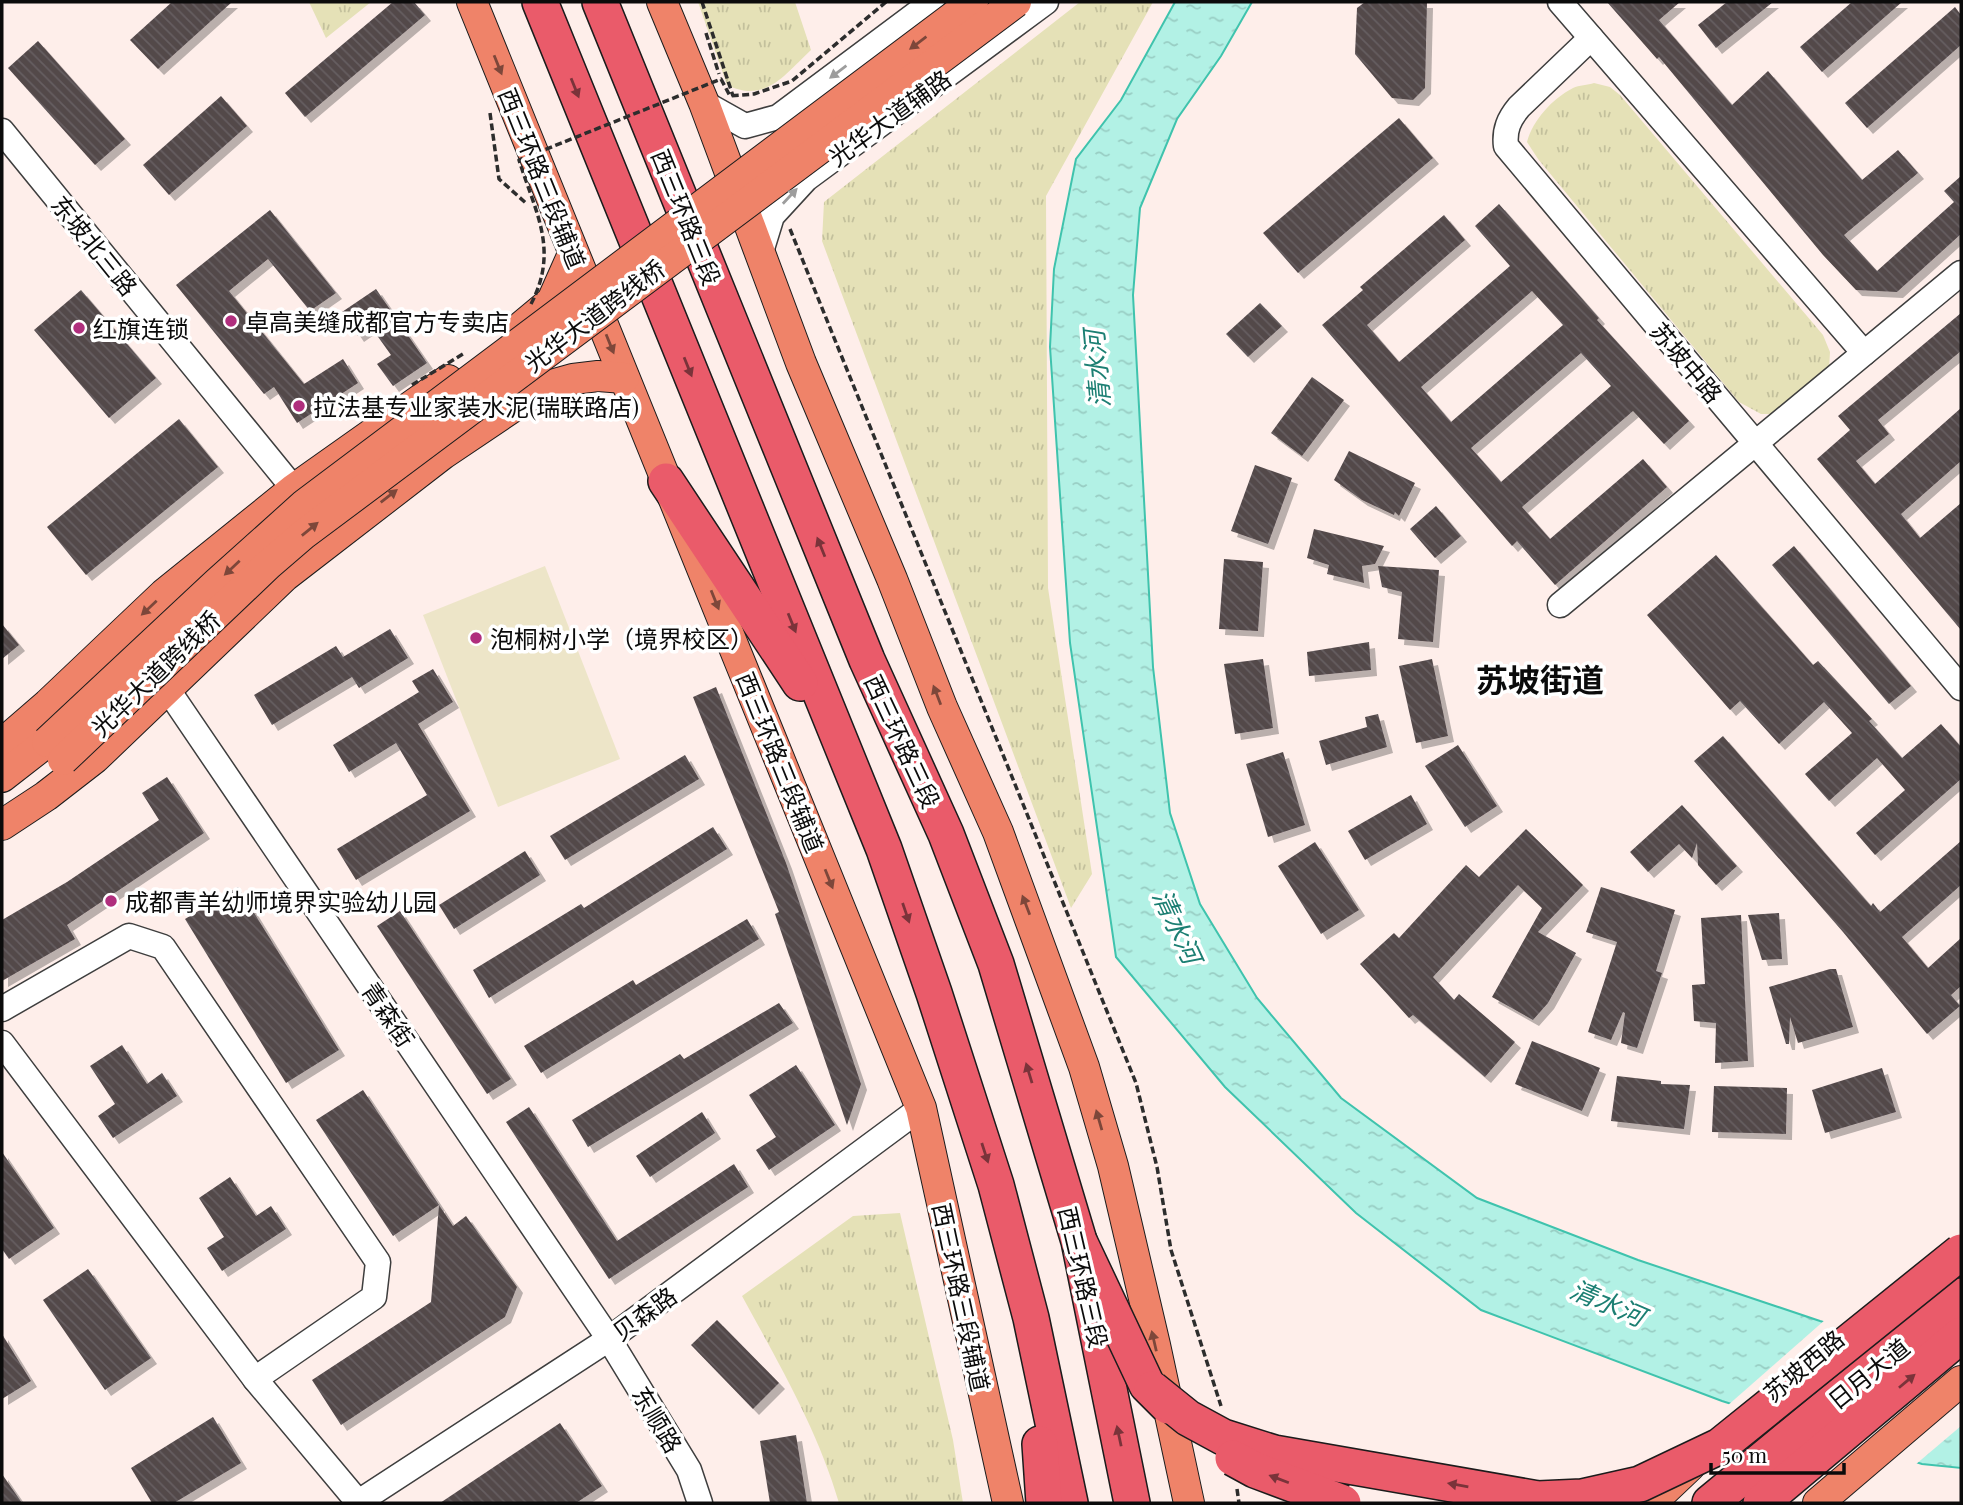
<svg xmlns="http://www.w3.org/2000/svg" width="1963" height="1505" font-family="'Playfair Display','Noto Sans SC',serif">
<defs>
<pattern id="park-tufts" width="24" height="20" patternUnits="userSpaceOnUse" patternTransform="scale(1.75)"><rect width="24" height="20" fill="#e5e1b7"/><path d="M3 7l-1-3M5 7V3M7 7l1-3M15 17l-1-3M17 17v-4M19 17l1-3" fill="none" stroke="#c3c09c"/></pattern>
<pattern id="water-ripples" width="26" height="14" patternUnits="userSpaceOnUse" patternTransform="scale(1.75)"><rect width="26" height="14" fill="#b2f1e5"/><path d="M2 4q2-2 4 0t4 0M15 11q2-2 4 0t4 0" fill="none" stroke="#98cdc3"/></pattern>
<pattern id="building-back-hatch" width="6" height="6" patternUnits="userSpaceOnUse" patternTransform="scale(1.75)"><rect width="6" height="6" fill="#52484a"/><path d="M-1 5l2 2M0 0l6 6M5-1l2 2" fill="none" stroke="#665e60"/></pattern>
<filter id="shadow"><feDropShadow dx="6" dy="6" stdDeviation="0" flood-color="#0004"/></filter>
</defs>
<rect width="100%" height="100%" fill="#feeeea"/>
<g fill="url(#park-tufts)">
<path d="M309,2H371L326,38Z"/>
<path d="M698,2H795L811,50C785,74 766,104 727,85Z"/>
<path d="M1080,2H1153L1046,196L1048,588L1092,874L1071,908L822,241L824,202Z"/>
<path d="M1594,83L1610,87L1620,95L1823,335L1830,352L1829,369L1773,414H1761L1739,402L1538,159L1527,142C1533,120 1552,99 1573,88C1579,85 1588,85 1594,83Z"/>
<path d="M900,1213L953,1440L963,1503H839C818,1430 778,1362 742,1296L853,1216Z"/>
</g>
<path fill="#ede5c8" d="M545,566L620,759L498,807L423,615Z"/>
<path fill="url(#water-ripples)" stroke="#3fc3ad" stroke-width="2" d="M1175,2H1252L1221,56L1177,119L1140,208L1133,295L1153,667L1170,813L1200,904L1257,998L1341,1098L1477,1198L1638,1260L1820,1321L1961,1364V1468L1922,1464L1722,1401L1481,1310L1356,1213L1225,1087L1116,957L1070,643L1050,347L1054,269L1076,159L1121,100Z"/>
<path fill="#feeeea" d="M1826,1319L1961,1360V1426L1915,1465L1727,1406Z"/>
<g fill="url(#building-back-hatch)" fill-rule="evenodd" filter="url(#shadow)">
<path d="M172,2H232L158,69L130,40Z"/>
<path d="M393,2H414L425,15L305,117L285,93Z"/>
<path d="M1365,2H1427L1425,88L1413,100L1392,98L1355,54L1357,8Z"/>
<path d="M1607,2H1680L1659,20L1732,105L1768,71L1862,180L1898,150L1918,173L1844,235L1877,271L1954,202L1944,191L1961,176V234L1897,292L1856,290L1823,255L1659,57L1657,59Z"/>
<path d="M1727,2H1773L1716,48L1698,25Z"/>
<path d="M1852,2H1902L1822,72L1800,47Z"/>
<path d="M1955,7L1961,15V45L1867,128L1845,103Z"/>
<path d="M38,41L125,139L95,165L8,68Z"/>
<path d="M221,96L247,126L169,195L143,165Z"/>
<path d="M1399,118L1433,158L1298,273L1263,233Z"/>
<path d="M1499,204L1599,318L1597,320L1689,421L1664,444L1633,411L1522,507L1550,539L1643,459L1667,487L1555,585L1517,541L1512,546L1322,325L1363,290L1360,287L1444,215L1465,240L1367,325L1399,362L1510,266L1475,226ZM1532,291L1563,325L1451,422L1421,387ZM1581,353L1611,386L1501,482L1471,448Z"/>
<path d="M270,210L336,293L310,311L268,259L229,291L304,384L343,359L358,383L297,423L274,387L264,394L176,285Z"/>
<path d="M376,289L427,363L393,386L377,364L391,355L371,327L358,336L342,312Z"/>
<path d="M81,290L156,378L109,418L34,330Z"/>
<path d="M1260,303L1282,326L1248,357L1226,334Z"/>
<path d="M1961,313V351L1878,420L1889,434L1856,461L1875,484L1961,408V461L1901,514L1920,538L1961,503V630L1817,459L1850,430L1838,416Z"/>
<path d="M1312,377L1344,400L1302,456L1271,433Z"/>
<path d="M179,419L218,467L86,575L47,527Z"/>
<path d="M1349,451L1415,483L1399,516L1395,512L1394,515L1362,500L1334,480Z"/>
<path d="M1255,465L1292,478L1268,544L1231,531Z"/>
<path d="M1436,506L1461,536L1435,558L1410,529Z"/>
<path d="M1314,529L1384,546L1375,564L1362,566L1364,583L1327,574L1329,565L1307,558Z"/>
<path d="M1794,546L1911,686L1889,704L1772,565Z"/>
<path d="M1716,555L1813,665L1818,661L1872,719L1869,721L1902,758L1941,724L1961,747V779L1875,855L1856,833L1905,790L1877,758L1829,801L1805,774L1852,733L1824,702L1779,744L1740,701L1730,710L1647,615Z"/>
<path d="M1224,559L1263,562L1258,631L1219,629Z"/>
<path d="M1378,566L1439,570L1433,642L1398,639L1402,592L1382,587Z"/>
<path d="M2,624L19,645L2,659Z"/>
<path d="M390,629L408,658L359,688L352,677L272,725L254,695L336,646L343,657Z"/>
<path d="M1369,642L1371,670L1309,676L1307,652Z"/>
<path d="M1263,659L1273,728L1235,734L1224,664Z"/>
<path d="M1432,659L1448,736L1416,743L1399,666Z"/>
<path d="M433,669L453,702L418,724L470,811L356,880L337,849L427,795L396,743L349,772L333,745L419,692L412,681Z"/>
<path d="M716,687L786,863L861,1084L847,1125L775,914L779,912L693,697Z"/>
<path d="M1378,714L1387,747L1326,765L1319,741L1367,727L1365,717Z"/>
<path d="M1723,736L1871,906L1873,903L1880,912L1961,841V885L1902,937L1928,968L1961,938V986L1951,995L1960,1006L1927,1034L1843,932L1694,761Z"/>
<path d="M1458,745L1497,806L1465,827L1425,766Z"/>
<path d="M1283,752L1305,825L1268,837L1246,764Z"/>
<path d="M685,755L699,779L565,860L550,836Z"/>
<path d="M167,777L204,833L67,925L75,939L2,981V920L67,882L159,820L142,793Z"/>
<path d="M1411,795L1427,824L1365,860L1348,831Z"/>
<path d="M1682,805L1737,866L1716,885L1698,865L1697,843L1692,858L1679,844L1648,872L1630,852Z"/>
<path d="M713,827L727,849L489,998L473,970L581,904L584,908Z"/>
<path d="M1526,829L1583,885L1538,932L1576,953L1548,1003L1533,1020L1492,997L1542,908L1518,885L1433,977L1454,1000L1459,994L1515,1042L1485,1077L1413,1015L1409,1018L1360,964L1394,933L1399,938L1466,865L1479,877Z"/>
<path d="M1315,842L1359,910L1321,934L1278,866Z"/>
<path d="M525,851L540,875L454,929L439,905Z"/>
<path d="M238,887L339,1050L286,1083L185,919Z"/>
<path d="M1601,887L1675,910L1656,971L1662,973L1637,1048L1621,1043L1625,1013L1623,1012L1611,1040L1588,1032L1617,942L1586,932Z"/>
<path d="M400,911L511,1079L487,1094L377,926Z"/>
<path d="M1779,913L1782,959L1762,960L1748,915Z"/>
<path d="M1741,915L1748,1061L1715,1063L1716,1023L1694,1021L1692,985L1705,984L1701,918Z"/>
<path d="M747,919L759,939L541,1073L524,1046L633,980L636,985Z"/>
<path d="M1830,969H1836L1853,1027L1798,1043L1790,1017L1789,1044H1786L1769,987Z"/>
<path d="M779,1003L793,1023L588,1147L572,1120L680,1054L684,1059Z"/>
<path d="M1532,1041L1600,1068L1582,1111L1515,1084Z"/>
<path d="M122,1045L147,1084L162,1073L177,1096L113,1138L98,1116L115,1104L90,1066Z"/>
<path d="M796,1065L835,1125L769,1170L756,1150L776,1137L749,1095Z"/>
<path d="M1882,1068L1896,1112L1825,1133L1812,1090Z"/>
<path d="M1617,1076L1661,1081V1084L1690,1085L1684,1129L1611,1121Z"/>
<path d="M1714,1086L1787,1088L1786,1134L1712,1132Z"/>
<path d="M363,1090L453,1226L466,1216L517,1287L505,1317L341,1425L312,1380L431,1302L439,1205L393,1236L316,1120Z"/>
<path d="M529,1107L617,1241L734,1164L748,1187L609,1279L506,1122Z"/>
<path d="M702,1112L715,1133L650,1177L636,1156Z"/>
<path d="M2,1152L54,1228L9,1259L2,1249Z"/>
<path d="M230,1177L256,1216L271,1206L286,1229L222,1271L207,1248L224,1237L199,1198Z"/>
<path d="M88,1269L151,1358L105,1390L43,1300Z"/>
<path d="M717,1320L779,1383L753,1409L691,1345Z"/>
<path d="M2,1334L31,1381L2,1399Z"/>
<path d="M213,1417L241,1463L174,1503H152L131,1468Z"/>
<path d="M560,1423L602,1486L576,1503H440Z"/>
<path d="M796,1435L807,1503H770L760,1441Z"/>
<path d="M2,1474L22,1503H2Z"/>
</g>
<g fill="none" stroke-linecap="round" stroke-linejoin="round">
<defs>
<g id="minor">
<path d="M1560,2L1864,353"/>
<path d="M1591,38L1519,107C1509,119 1504,130 1506,146L1961,688"/>
<path d="M704,103L745,126L778,117L932,2"/>
<path d="M2,131L294,489"/>
<path d="M760,255L772,216L806,179L1046,2"/>
<path d="M1560,605L1961,273"/>
<path d="M168,690L609,1339L689,1470L700,1503"/>
<path d="M2,1009L129,936L163,947L378,1262L374,1297L255,1379"/>
<path d="M2,1043L255,1379L358,1502"/>
<path d="M357,1503L609,1339L921,1108"/>
</g>
<g id="major">
<path d="M472,2L921,1108L1008,1503"/>
<path d="M662,2L704,103L801,363L892,579L942,707L998,832L1084,1067L1113,1166L1155,1345L1189,1503"/>
<path d="M522,326L552,301L573,254"/>
<path d="M2,744L48,704L164,594L294,489L448,380"/>
<path d="M2,777L47,742"/>
<path d="M2,825L46,796L95,758L285,576L443,454L541,388L573,379L598,376L624,378"/>
<path d="M1651,1503L1690,1466"/>
<path d="M1818,1503L1961,1381"/>
</g>
<g id="highway">
<path d="M540,2L884,849L934,993L996,1185L1031,1318L1070,1503"/>
<path d="M600,2L867,660L946,834L996,964L1079,1241L1132,1503"/>
<path d="M666,481L800,683"/>
<path d="M1040,1444L1044,1503"/>
<path d="M1710,1503L1961,1296"/>
<path d="M1761,1503L1961,1335"/>
</g>
</defs>
<use href="#minor" stroke="#3e3e3e" stroke-width="27"/>
<use href="#major" stroke="#1c1c1c" stroke-width="32"/>
<use href="#highway" stroke="#1c1c1c" stroke-width="38"/>
<g stroke="#2d2d2d" stroke-width="3.5" stroke-dasharray="7 3.5" stroke-linecap="butt">
<path d="M702,2L733,96"/>
<path d="M706,33L719,74"/>
<path d="M490,113L499,179L527,204"/>
<path d="M790,229L1136,1083L1157,1167L1171,1250L1221,1406"/>
<path d="M1237,1489L1239,1503"/>
</g>
<use href="#minor" stroke="#fff" stroke-width="24"/>
<use href="#major" stroke="#ef8369" stroke-width="30"/>
<use href="#highway" stroke="#ea5b6a" stroke-width="35"/>
<defs>
<g id="major-bridge">
<path d="M47,742L217,583L305,504L973,2"/>
<path d="M63,760L268,565L304,534L1016,2"/>
</g>
<g id="highway-bridge">
<path d="M1079,1241L1147,1385L1168,1406"/>
<path d="M1152,1389L1188,1418L1223,1437L1274,1453L1538,1499L1582,1497L1640,1484L1720,1446L1961,1252"/>
<path d="M1233,1458L1255,1470L1343,1503"/>
</g>
</defs>
<use href="#major-bridge" stroke="#1c1c1c" stroke-width="32" stroke-linecap="butt"/>
<use href="#highway-bridge" stroke="#1c1c1c" stroke-width="38" stroke-linecap="butt"/>
<g stroke="#2d2d2d" stroke-width="3.5" stroke-dasharray="7 3.5" stroke-linecap="butt">
<path d="M531,304C559,250 536,214 519,160L721,79L730,96L754,94L792,81L886,2"/>
<path d="M412,385L463,354"/>
</g>
<use href="#major-bridge" stroke="#ef8369" stroke-width="30"/>
<use href="#highway-bridge" stroke="#ea5b6a" stroke-width="35"/>
</g>
<defs><path id="oneway-solid" d="M-6-.8H1V-3.2L6.5 0L1 3.2V.8H-6Z" transform="scale(1.75)"/></defs>
<g fill="#7d473a">
<use href="#oneway-solid" transform="translate(918 43) rotate(143)"/>
<use href="#oneway-solid" transform="translate(498 65) rotate(68)"/>
<use href="#oneway-solid" transform="translate(610 344) rotate(68)"/>
<use href="#oneway-solid" transform="translate(389 496) rotate(-38)"/>
<use href="#oneway-solid" transform="translate(310 529) rotate(-39)"/>
<use href="#oneway-solid" transform="translate(232 568) rotate(137)"/>
<use href="#oneway-solid" transform="translate(715 600) rotate(68)"/>
<use href="#oneway-solid" transform="translate(149 608) rotate(137)"/>
<use href="#oneway-solid" transform="translate(937 695) rotate(-111)"/>
<use href="#oneway-solid" transform="translate(829 879) rotate(68)"/>
<use href="#oneway-solid" transform="translate(1026 905) rotate(-111)"/>
<use href="#oneway-solid" transform="translate(1099 1120) rotate(-106)"/>
<use href="#oneway-solid" transform="translate(1154 1341) rotate(-103)"/>
</g>
<g fill="#9d9d9d">
<use href="#oneway-solid" transform="translate(838 72) rotate(143)"/>
<use href="#oneway-solid" transform="translate(790 196) rotate(-47)"/>
</g>
<g fill="#7a333a">
<use href="#oneway-solid" transform="translate(575 88) rotate(68)"/>
<use href="#oneway-solid" transform="translate(688 367) rotate(68)"/>
<use href="#oneway-solid" transform="translate(821 547) rotate(-112)"/>
<use href="#oneway-solid" transform="translate(792 623) rotate(68)"/>
<use href="#oneway-solid" transform="translate(906 913) rotate(71)"/>
<use href="#oneway-solid" transform="translate(1029 1073) rotate(-107)"/>
<use href="#oneway-solid" transform="translate(985 1153) rotate(72)"/>
<use href="#oneway-solid" transform="translate(1907 1381) rotate(-40)"/>
<use href="#oneway-solid" transform="translate(1119 1436) rotate(-102)"/>
<use href="#oneway-solid" transform="translate(1279 1479) rotate(-159)"/>
<use href="#oneway-solid" transform="translate(1458 1485) rotate(-170)"/>
</g>
<g fill="#b02e7d" stroke="#fff" stroke-width="2.5">
<circle cx="231" cy="321" r="7"/>
<circle cx="79" cy="328" r="7"/>
<circle cx="299" cy="406" r="7"/>
<circle cx="476" cy="638" r="7"/>
<circle cx="111" cy="901" r="7"/>
</g>
<g text-anchor="middle" dominant-baseline="central" stroke-width="7" stroke-linejoin="round" paint-order="stroke">
<g font-size="24" fill="#0b0b0b" stroke="#fff">
<text transform="translate(889 117) rotate(-36)">光华大道辅路</text>
<text transform="translate(543 178) rotate(68)">西三环路三段辅道</text>
<text transform="translate(687 217) rotate(68)">西三环路三段</text>
<text transform="translate(95 245) rotate(51)">东坡北三路</text>
<text transform="translate(594 315) rotate(-37)">光华大道跨线桥</text>
<text transform="translate(1687 362) rotate(50)">苏坡中路</text>
<text transform="translate(155 673) rotate(-44)">光华大道跨线桥</text>
<text transform="translate(903 741) rotate(65)">西三环路三段</text>
<text transform="translate(781 762) rotate(68)">西三环路三段辅道</text>
<text transform="translate(389 1014) rotate(56)">青森街</text>
<text transform="translate(1084 1277) rotate(77)">西三环路三段</text>
<text transform="translate(962 1297) rotate(78)">西三环路三段辅道</text>
<text transform="translate(644 1313) rotate(-36)">贝森路</text>
<text transform="translate(1803 1365) rotate(-40)">苏坡西路</text>
<text transform="translate(1868 1373) rotate(-39)">日月大道</text>
<text transform="translate(658 1419) rotate(59)">东顺路</text>
</g>
<g font-size="24" fill="#0b0b0b" stroke="#fff" text-anchor="start">
<text x="245" y="321">卓高美缝成都官方专卖店</text>
<text x="93" y="328">红旗连锁</text>
<text x="313" y="406">拉法基专业家装水泥(瑞联路店)</text>
<text x="490" y="638">泡桐树小学（境界校区）</text>
<text x="125" y="901">成都青羊幼师境界实验幼儿园</text>
</g>
<g font-size="26" font-style="italic" fill="#1c7f73" stroke="#fff">
<text transform="translate(1096 369) rotate(-95)">清水河</text>
<text transform="translate(1178 926) rotate(65)">清水河</text>
<text transform="translate(1608 1302) rotate(23)">清水河</text>
</g>
<g font-size="32" font-weight="bold" fill="#0b0b0b" stroke="#fff">
<text x="1540" y="678">苏坡街道</text>
</g>
</g>
<rect width="1963" height="1505" fill="none" stroke="#0b0b0b" stroke-width="7"/>
<path d="M1711 1463v10h133v-10" fill="none" stroke="#0b0b0b" stroke-width="3.5"/>
<text x="1722" y="1463" font-size="21" fill="#0b0b0b" stroke="#ffffff" stroke-width="5" paint-order="stroke">50 m</text>
</svg>
